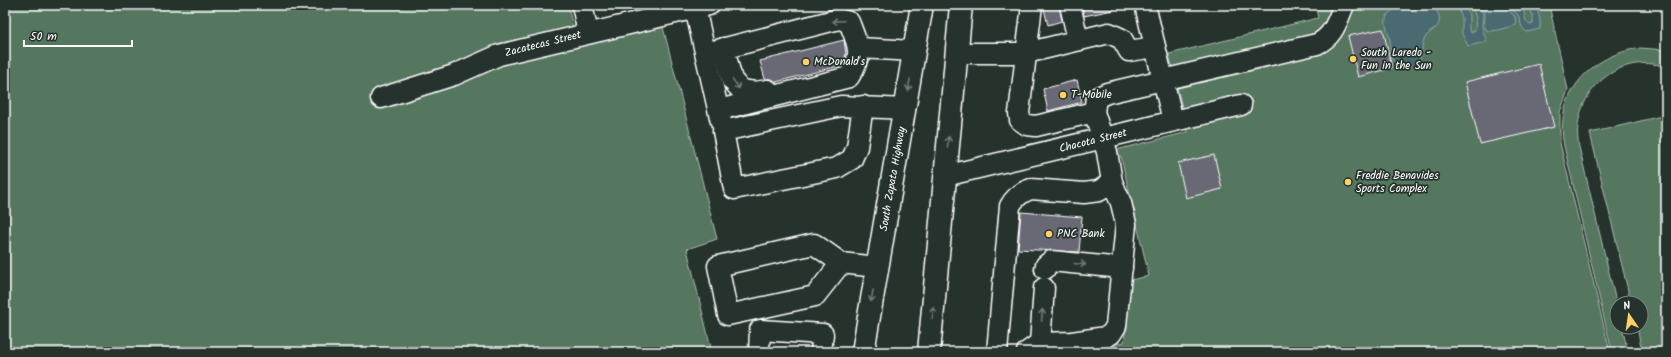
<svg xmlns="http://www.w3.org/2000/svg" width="1671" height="357" font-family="Kalam,sans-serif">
<rect width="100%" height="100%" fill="#26332d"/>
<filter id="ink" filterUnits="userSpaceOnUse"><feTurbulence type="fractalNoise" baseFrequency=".025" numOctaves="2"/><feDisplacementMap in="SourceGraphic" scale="8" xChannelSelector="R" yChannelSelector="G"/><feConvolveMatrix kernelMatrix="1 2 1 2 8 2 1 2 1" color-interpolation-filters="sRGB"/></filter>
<g filter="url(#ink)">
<g fill="#55765f" stroke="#aabaaf">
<path d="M5,5H568L577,46L663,27L717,239L687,249L712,352H5Z"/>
<path d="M1315,5H1549L1568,90L1560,112V143L1610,352H1082L1124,342L1131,280L1149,276L1121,157L1116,150L1188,132L1169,54L1318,18Z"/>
<path d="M1641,48L1666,50V67C1615,50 1569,97 1579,147L1617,306V327H1622L1628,352H1612L1564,146C1554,94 1591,54 1641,48Z"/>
<path d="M1666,115V352H1642L1637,327H1641V303H1631L1590,133Z"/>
</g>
<g fill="#4a6b71" stroke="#92a6aa">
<path d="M1426,5C1437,6 1444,19 1436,28C1432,31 1428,33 1425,38C1419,49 1426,69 1404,66C1388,64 1391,51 1390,40C1388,29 1380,18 1393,10C1399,6 1405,9 1411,9C1416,9 1421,6 1426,5Z"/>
<path d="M1457,5H1465L1469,15V29L1471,33L1475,30L1476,17L1471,5H1478L1483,13L1482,27L1487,42L1468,46L1462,34V18Z"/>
<path d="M1482,5H1504L1515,17L1516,25L1498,30L1487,31C1481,22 1489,17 1482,5Z"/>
<path d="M1508,5C1532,5 1519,17 1530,25L1533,24V15L1527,5H1536L1540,19V29L1527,32C1519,27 1522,22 1518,15C1515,11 1511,9 1508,5Z"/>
</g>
<g fill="#696875" stroke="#fff">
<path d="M1043,5H1059L1062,21L1048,25Z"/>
<path d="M1082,5H1112L1113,10L1084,16Z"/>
<path d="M1383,29L1392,68L1358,77L1348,36Z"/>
<path d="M844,40L846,54L843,65L776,82L772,79H765L760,61Z"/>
<path d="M1539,64L1554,127L1480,144L1465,82Z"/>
<path d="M1077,80L1082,102L1048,111L1043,89Z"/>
<path d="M1214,155L1222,189L1186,198L1178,163Z"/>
<path d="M1021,212L1082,217L1079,252L1018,249Z"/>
</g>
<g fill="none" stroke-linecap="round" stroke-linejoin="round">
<defs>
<g id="minor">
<path d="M582,5L588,33"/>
<path d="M1032,5L1019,113L1020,120L1027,125L1036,126L1094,112L1096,98L1107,93L1317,44C1334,36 1337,21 1344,5"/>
<path d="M1070,5L1078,40"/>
<path d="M1145,5L1173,121"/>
<path d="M695,8L721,122"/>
<path d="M724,48L732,80L741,90L755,92L768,90"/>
<path d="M859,48L914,51"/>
<path d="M706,53L839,19L849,22C858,45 864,54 849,77L719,110"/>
<path d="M957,53H1026L1109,33L1122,39L1129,51L1155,47"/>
<path d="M381,98L454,75L499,55L709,5"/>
<path d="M863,106L857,147L852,159L837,168L734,189L723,131L841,106L905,109"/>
<path d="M945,176L1241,105"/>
<path d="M841,263L815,296L728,315L718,266L814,244L841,263L877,267"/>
<path d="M1045,269L1046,265L1051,261L1122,268"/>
<path d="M1040,343L1044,288"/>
<path d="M759,352L760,330L823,334L821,352"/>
<path d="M997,352L1010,206C1015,197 1021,192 1031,189L1084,193L1099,191L1112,182L1107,152L1094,112"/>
<path d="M1027,352L1040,343L1072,342L1106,337L1111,334L1116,326L1126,224L1121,203L1112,182"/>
</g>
<g id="major">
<path d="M863,352L922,5"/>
<path d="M929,352L961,5"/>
</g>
</defs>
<use href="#minor" stroke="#fff" stroke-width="23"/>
<use href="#major" stroke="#fff" stroke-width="25"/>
<use href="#minor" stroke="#26332d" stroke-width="20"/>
<use href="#major" stroke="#26332d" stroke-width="22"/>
</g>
<defs><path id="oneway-shaft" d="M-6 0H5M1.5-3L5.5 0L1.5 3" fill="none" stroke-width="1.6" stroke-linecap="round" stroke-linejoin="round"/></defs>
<g stroke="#727a76">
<use href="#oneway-shaft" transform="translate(838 21) rotate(178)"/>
<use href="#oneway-shaft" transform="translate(736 84) rotate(54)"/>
<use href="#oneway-shaft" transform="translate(909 85) rotate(100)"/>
<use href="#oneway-shaft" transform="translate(948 142) rotate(-84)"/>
<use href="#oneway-shaft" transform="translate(1080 264) rotate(5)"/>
<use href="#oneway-shaft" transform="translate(872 296) rotate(100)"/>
<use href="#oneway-shaft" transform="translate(933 313) rotate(-84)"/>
<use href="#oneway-shaft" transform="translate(1042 315) rotate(-86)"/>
</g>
</g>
<g fill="#ffd166" stroke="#26332d" stroke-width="1.5">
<circle cx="1353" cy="59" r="4"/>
<circle cx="806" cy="62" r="4"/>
<circle cx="1063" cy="95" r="4"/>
<circle cx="1348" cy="182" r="4"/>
<circle cx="1049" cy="234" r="4"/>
</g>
<g text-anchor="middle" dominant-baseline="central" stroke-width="3.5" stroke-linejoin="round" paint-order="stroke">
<g font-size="11" fill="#fff" stroke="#26332d">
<text transform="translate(543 44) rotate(-14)">Zacatecas Street</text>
<text transform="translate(1093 141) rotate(-14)">Chacota Street</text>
<text transform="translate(893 179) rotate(-80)">South Zapata Highway</text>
</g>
<g font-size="11" fill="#fff" stroke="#26332d" text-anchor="start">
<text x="1361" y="53">South Laredo -<tspan x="1361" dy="13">Fun in the Sun</tspan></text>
<text x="814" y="62">McDonald's</text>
<text x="1071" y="95">T-Mobile</text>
<text x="1356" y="176">Freddie Benavides<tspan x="1356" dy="13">Sports Complex</tspan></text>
<text x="1057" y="234">PNC Bank</text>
</g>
</g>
<rect width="1671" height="357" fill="none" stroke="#26332d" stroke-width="20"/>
<rect x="10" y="10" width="1651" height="337" fill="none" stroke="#fff" stroke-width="1.5" filter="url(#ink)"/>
<g transform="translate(1629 315) rotate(347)"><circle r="19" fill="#26332d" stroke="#7d8581"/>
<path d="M0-3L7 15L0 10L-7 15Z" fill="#ffd166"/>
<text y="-6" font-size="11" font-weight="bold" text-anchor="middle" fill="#ffffff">N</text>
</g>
<path d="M24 40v6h108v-6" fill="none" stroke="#ffffff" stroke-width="2"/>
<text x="30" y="40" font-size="12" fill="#ffffff" stroke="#26332d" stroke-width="3" paint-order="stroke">50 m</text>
</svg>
